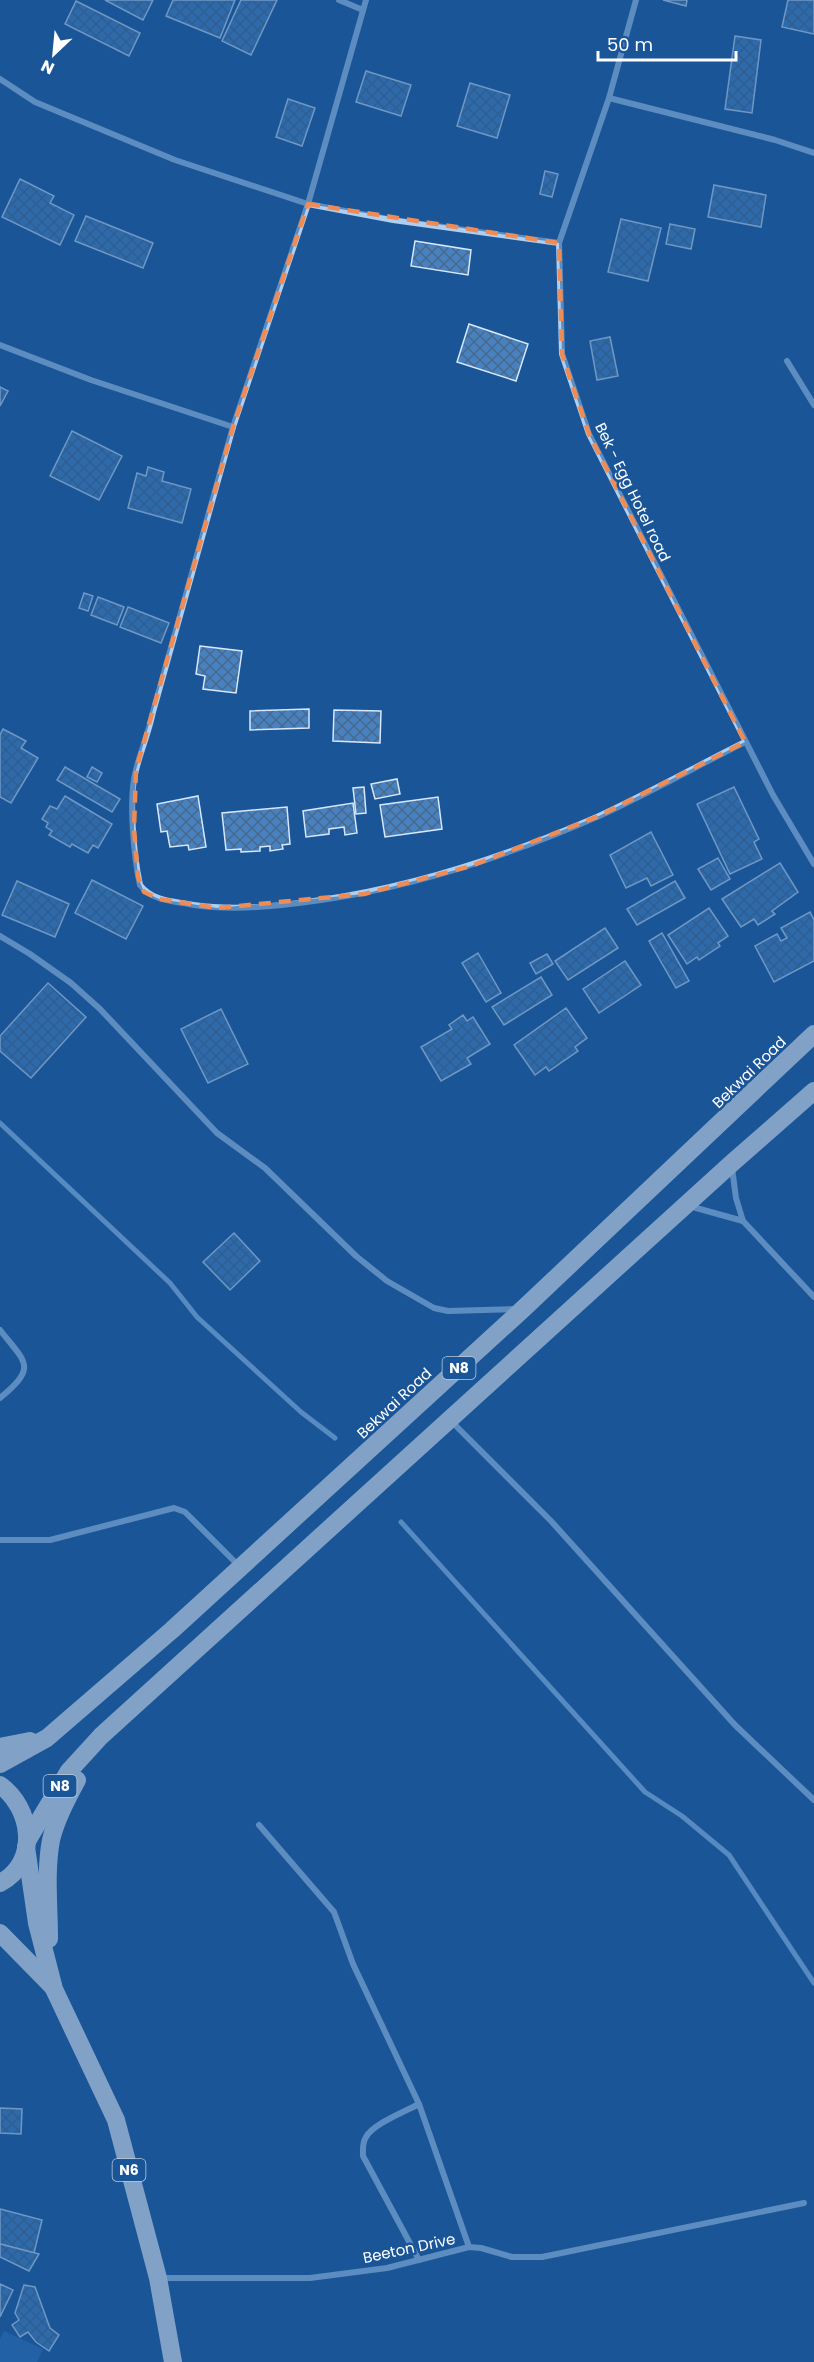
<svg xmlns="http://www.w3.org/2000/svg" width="814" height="2362" font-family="Poppins,sans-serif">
<defs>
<pattern id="building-cross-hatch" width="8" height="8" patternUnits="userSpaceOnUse" patternTransform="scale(1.5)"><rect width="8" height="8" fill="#4781c0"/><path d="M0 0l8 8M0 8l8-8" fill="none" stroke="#49698c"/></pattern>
</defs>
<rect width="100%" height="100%" fill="#1a5598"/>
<path fill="#2e70b5" d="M4,2331L43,2349L37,2362H0V2339Z"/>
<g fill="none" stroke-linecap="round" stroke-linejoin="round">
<g stroke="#a1caf3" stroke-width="5">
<path d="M0,1123L170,1283L197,1317L301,1412L335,1438"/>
<path d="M401,1522L645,1792L682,1816L729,1855L814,1983"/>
</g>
</g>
<g fill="url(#building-cross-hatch)" stroke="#d6e8fb" stroke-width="1.5">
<path d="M105,0H153L143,20Z"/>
<path d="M173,0H235L220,38L166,16Z"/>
<path d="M241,0H277L251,55L222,41Z"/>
<path d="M663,0H687L686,6Z"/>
<path d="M788,0H814V34L782,27Z"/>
<path d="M76,1L140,33L129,56L65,24Z"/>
<path d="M735,36L761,40L752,113L725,109Z"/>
<path d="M366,71L411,85L401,116L356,102Z"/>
<path d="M470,83L510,95L497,138L457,126Z"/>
<path d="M288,99L315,108L302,146L276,137Z"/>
<path d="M545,171L558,174L552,197L540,194Z"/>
<path d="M20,179L54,196L50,203L74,215L60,245L2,217Z"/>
<path d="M714,185L766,195L761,227L708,217Z"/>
<path d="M86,216L153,243L143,268L75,241Z"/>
<path d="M621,219L661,228L648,281L608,272Z"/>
<path d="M670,224L695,229L691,249L666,244Z"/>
<path d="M415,241L471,250L468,275L411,266Z"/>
<path d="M469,324L528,344L516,381L457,362Z"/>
<path d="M610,337L618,376L597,380L590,341Z"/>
<path d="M0,387L8,391L0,406Z"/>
<path d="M72,431L122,456L99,500L50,476Z"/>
<path d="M148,467L164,472L162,481L191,489L182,523L128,508L137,473L146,476Z"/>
<path d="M84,593L93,596L88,611L79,608Z"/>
<path d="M98,597L124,607L117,625L91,615Z"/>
<path d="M128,607L169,623L161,643L120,627Z"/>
<path d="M200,646L242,651L236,693L203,689L205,676L196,674Z"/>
<path d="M309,709V728L250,730V711Z"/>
<path d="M334,710L381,711L380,743L333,741Z"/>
<path d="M3,729L26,741L21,748L38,758L11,803L0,797V735Z"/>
<path d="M65,767L120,799L112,812L57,780Z"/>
<path d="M92,767L102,773L97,782L87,777Z"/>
<path d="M397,779L400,794L375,799L371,784Z"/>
<path d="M364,787L366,813L356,814L353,788Z"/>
<path d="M734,787L759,839L754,842L762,859L730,874L697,804Z"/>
<path d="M65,796L112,824L98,848L93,845L88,853L72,844L70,847L49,835L52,831L46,827L48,823L42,819L50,806L57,809Z"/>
<path d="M198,796L206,847L189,850L188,845L170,847L167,831L161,832L157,804Z"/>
<path d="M438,797L442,829L385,837L380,805Z"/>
<path d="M353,803L357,833L345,835L344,827L329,829V834L306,837L303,811Z"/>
<path d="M287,807L290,844L282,845L283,849L270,851V846L260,847V851L241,852V849L226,850L222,813Z"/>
<path d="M651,832L673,875L651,886L647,878L626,888L610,855Z"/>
<path d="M718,858L730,879L711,890L698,869Z"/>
<path d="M780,863L798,892L772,911L775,914L758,925L754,919L741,927L722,899Z"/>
<path d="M92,880L143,906L126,939L75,913Z"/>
<path d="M17,881L69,904L55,937L2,915Z"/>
<path d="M675,881L685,898L637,925L627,909Z"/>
<path d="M709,908L728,936L718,943L720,946L699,960L697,957L687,964L668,935Z"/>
<path d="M810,912L814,920V961L774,982L755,946L777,934L781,941L787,938L781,928Z"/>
<path d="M605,928L618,948L568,980L555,961Z"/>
<path d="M662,933L689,981L676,988L649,941Z"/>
<path d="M478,953L501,993L486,1002L462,963Z"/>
<path d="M547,954L553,964L536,974L530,963Z"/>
<path d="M625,961L641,985L599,1013L583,989Z"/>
<path d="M541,977L552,995L504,1025L492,1007Z"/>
<path d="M48,983L86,1017L31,1078L0,1051V1036Z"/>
<path d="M566,1008L587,1038L575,1047L578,1051L549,1071L546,1067L535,1075L514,1045Z"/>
<path d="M221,1009L248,1064L208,1083L181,1029Z"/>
<path d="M463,1015L467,1021L473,1017L490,1044L467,1058L471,1064L441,1081L421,1047L452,1029L449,1025Z"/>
<path d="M234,1233L260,1261L230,1290L203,1262Z"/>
<path d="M0,2108L22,2109L21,2134L0,2133Z"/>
<path d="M0,2209L42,2220L34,2253L0,2244Z"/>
<path d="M0,2244L39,2254L29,2271L0,2257Z"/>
<path d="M0,2284L13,2290L0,2317Z"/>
<path d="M24,2285L35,2287L50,2328L59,2335L49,2351L36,2342L28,2332L20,2337L12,2325L19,2320L15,2313Z"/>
</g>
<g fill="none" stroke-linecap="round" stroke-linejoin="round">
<g stroke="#aecff1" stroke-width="6">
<path d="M339,0L363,10"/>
<path d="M366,0L308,204L233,427L153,712C149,732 141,750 136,770C128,798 134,857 140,885C153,902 175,901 194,905C235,911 279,906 321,900C417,886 510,855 599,816C649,793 697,766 745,742"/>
<path d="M636,0L609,98L559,243L562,354L589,434L773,795L814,864"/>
<path d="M0,79L35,102L175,160L308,204L393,220L559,243"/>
<path d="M609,98L775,140L814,153"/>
<path d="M0,345L91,380L233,427"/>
<path d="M787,361L814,405"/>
<path d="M0,936L30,954L71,983L100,1009L217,1133L265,1168L356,1256L387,1281L434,1308L448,1311L516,1309"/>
<path d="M732,1168L736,1198L743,1221L814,1297"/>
<path d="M689,1206L743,1221"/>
<path d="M0,1330C27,1364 37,1367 0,1398"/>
<path d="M450,1420L551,1521L735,1725L814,1800"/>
<path d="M0,1540H50L174,1508L185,1512L240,1567"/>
<path d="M259,1825L334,1912L353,1964L419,2104L469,2247"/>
<path d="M419,2104C406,2111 373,2124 366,2137C362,2143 363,2149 363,2156L419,2260"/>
<path d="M161,2278H310L387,2268L469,2247L481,2248L512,2257H542L804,2203"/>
</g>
<g stroke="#fff" stroke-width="18">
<path d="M0,1747L30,1741"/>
<path d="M0,1764L47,1738L172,1630L523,1309L814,1034"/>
<path d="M0,1785C32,1808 40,1862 0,1883"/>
<path d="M27,1841L69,1771L101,1736L732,1163L814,1091"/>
<path d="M26,1847L37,1923L54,1989L116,2120L158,2278L173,2362"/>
<path d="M0,1933L53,1987"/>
<path d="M49,1939C49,1907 45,1872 51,1840C56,1819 67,1799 77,1780"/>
</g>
</g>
<path d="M0 0H814V2362H0ZM308,204L559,243L562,354L589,434L745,742L599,816L471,866L364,894L217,908L159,899L144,892L138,877L134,829L136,770L233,427Z" fill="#1a5598" fill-opacity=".55" fill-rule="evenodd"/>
<path fill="none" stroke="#ef8b55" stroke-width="4.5" stroke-dasharray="12 8" stroke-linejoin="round" d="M308,204L559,243L562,354L589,434L745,742L599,816L471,866L364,894L217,908L159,899L144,892L138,877L134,829L136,770L233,427Z"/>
<g text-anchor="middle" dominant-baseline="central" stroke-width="5" stroke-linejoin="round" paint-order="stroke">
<g fill="#1a5598" stroke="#bacce0" stroke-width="1.5">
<rect x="442.5" y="1357" width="33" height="22" rx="4.5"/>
<rect x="43.5" y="1775" width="33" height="22" rx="4.5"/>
<rect x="112.5" y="2159" width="33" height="22" rx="4.5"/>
</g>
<g font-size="14" font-weight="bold" fill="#fff">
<text x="459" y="1368">N8</text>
<text x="60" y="1786">N8</text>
<text x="129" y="2170">N6</text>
</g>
<g font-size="15" fill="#fff" stroke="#1a5598">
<text transform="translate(633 492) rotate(64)">Bek - Egg Hotel road</text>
<text transform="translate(749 1072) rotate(-44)">Bekwai Road</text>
<text transform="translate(394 1403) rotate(-43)">Bekwai Road</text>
<text transform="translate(409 2248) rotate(-12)">Beeton Drive</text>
</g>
</g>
<g transform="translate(54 54) rotate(206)" stroke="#1a5598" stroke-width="4.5" paint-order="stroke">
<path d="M0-4.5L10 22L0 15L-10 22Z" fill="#ffffff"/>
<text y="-9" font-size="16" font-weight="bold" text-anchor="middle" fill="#ffffff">N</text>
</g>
<path d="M598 51v9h138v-9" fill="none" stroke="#ffffff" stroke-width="3"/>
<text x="607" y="51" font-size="18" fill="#ffffff" stroke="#1a5598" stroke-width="4.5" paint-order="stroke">50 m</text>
</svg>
